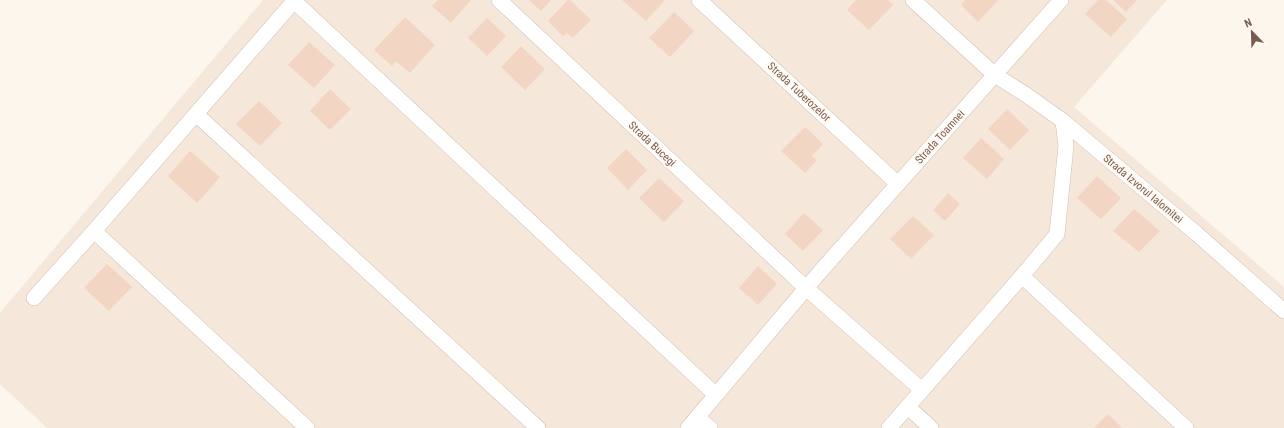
<svg xmlns="http://www.w3.org/2000/svg" width="1284" height="428" font-family="'Roboto Condensed',sans-serif">
<rect width="100%" height="100%" fill="#fdf6ec"/>
<path fill="#f5e8da" d="M263,0H1167L1074,107L1284,287V428H47L0,384V313Z"/>
<g fill="#f3d5c3">
<path d="M438,0H471L451,23L432,6Z"/>
<path d="M529,0H551L541,11Z"/>
<path d="M568,0H570L591,20L573,38L567,33L563,36L548,21Z"/>
<path d="M622,0H663L664,1L646,21Z"/>
<path d="M856,0H888L893,5L869,30L847,10Z"/>
<path d="M965,0H998L978,22L961,5Z"/>
<path d="M1098,0H1106L1127,19L1111,37L1085,14Z"/>
<path d="M1113,0H1137L1126,12Z"/>
<path d="M674,12L694,31L670,57L649,38Z"/>
<path d="M405,17L435,45L410,73L396,61L392,66L374,50Z"/>
<path d="M487,18L506,36L487,56L468,38Z"/>
<path d="M309,42L335,65L314,88L288,65Z"/>
<path d="M521,46L545,69L525,90L501,67Z"/>
<path d="M330,89L351,109L330,130L310,111Z"/>
<path d="M259,101L282,123L260,146L236,124Z"/>
<path d="M1007,109L1029,130L1010,150L988,129Z"/>
<path d="M805,127L823,144L812,156L817,160L805,173L781,151Z"/>
<path d="M981,138L1004,159L987,179L963,158Z"/>
<path d="M626,149L647,170L628,190L607,168Z"/>
<path d="M190,151L220,177L197,203L168,176Z"/>
<path d="M1097,176L1121,198L1101,219L1077,198Z"/>
<path d="M659,178L684,201L664,222L639,198Z"/>
<path d="M948,193L960,204L945,221L933,210Z"/>
<path d="M1134,209L1160,231L1139,252L1113,231Z"/>
<path d="M804,213L823,230L803,251L785,234Z"/>
<path d="M913,216L934,235L911,259L890,239Z"/>
<path d="M107,264L132,287L109,311L84,288Z"/>
<path d="M758,266L777,284L758,305L739,288Z"/>
<path d="M1108,414L1122,428H1094Z"/>
</g>
<g fill="none" stroke-linecap="round" stroke-linejoin="round">
<defs>
<g id="minor">
<path d="M499,0L806,288L922,390"/>
<path d="M699,0L898,184"/>
<path d="M913,0L995,75L1025,94L1063,121L1197,234L1284,311"/>
<path d="M294,1L716,395"/>
<path d="M196,114L538,428"/>
<path d="M94,231L307,428"/>
<path d="M1022,276L1186,428"/>
<path d="M34,298L94,231L295,0"/>
<path d="M908,407L931,428"/>
<path d="M697,417L710,428"/>
<path d="M688,428L819,273L1061,0"/>
<path d="M889,428L1022,276L1057,234L1066,146L1063,121"/>
</g>
</defs>
<use href="#minor" stroke="#d1beb0" stroke-width="16"/>
<use href="#minor" stroke="#fff" stroke-width="15"/>
</g>
<g text-anchor="middle" dominant-baseline="central" stroke-width="4" stroke-linejoin="round" paint-order="stroke">
<g font-size="11" fill="#7a5c4d" stroke="#fffaf3">
<text transform="translate(799 92) rotate(43)">Strada Tuberozelor</text>
<text transform="translate(940 137) rotate(-48)">Strada Toamnei</text>
<text transform="translate(652 144) rotate(43)">Strada Bucegi</text>
<text transform="translate(1143 189) rotate(40)">Strada Izvorul Ialomitei</text>
</g>
</g>
<g transform="translate(1252 32) rotate(337)" stroke="#fffaf3" stroke-width="3" paint-order="stroke">
<path d="M0-3L7 15L0 10L-7 15Z" fill="#7a5c4d"/>
<text y="-6" font-size="11" font-weight="bold" text-anchor="middle" fill="#7a5c4d">N</text>
</g>
</svg>
